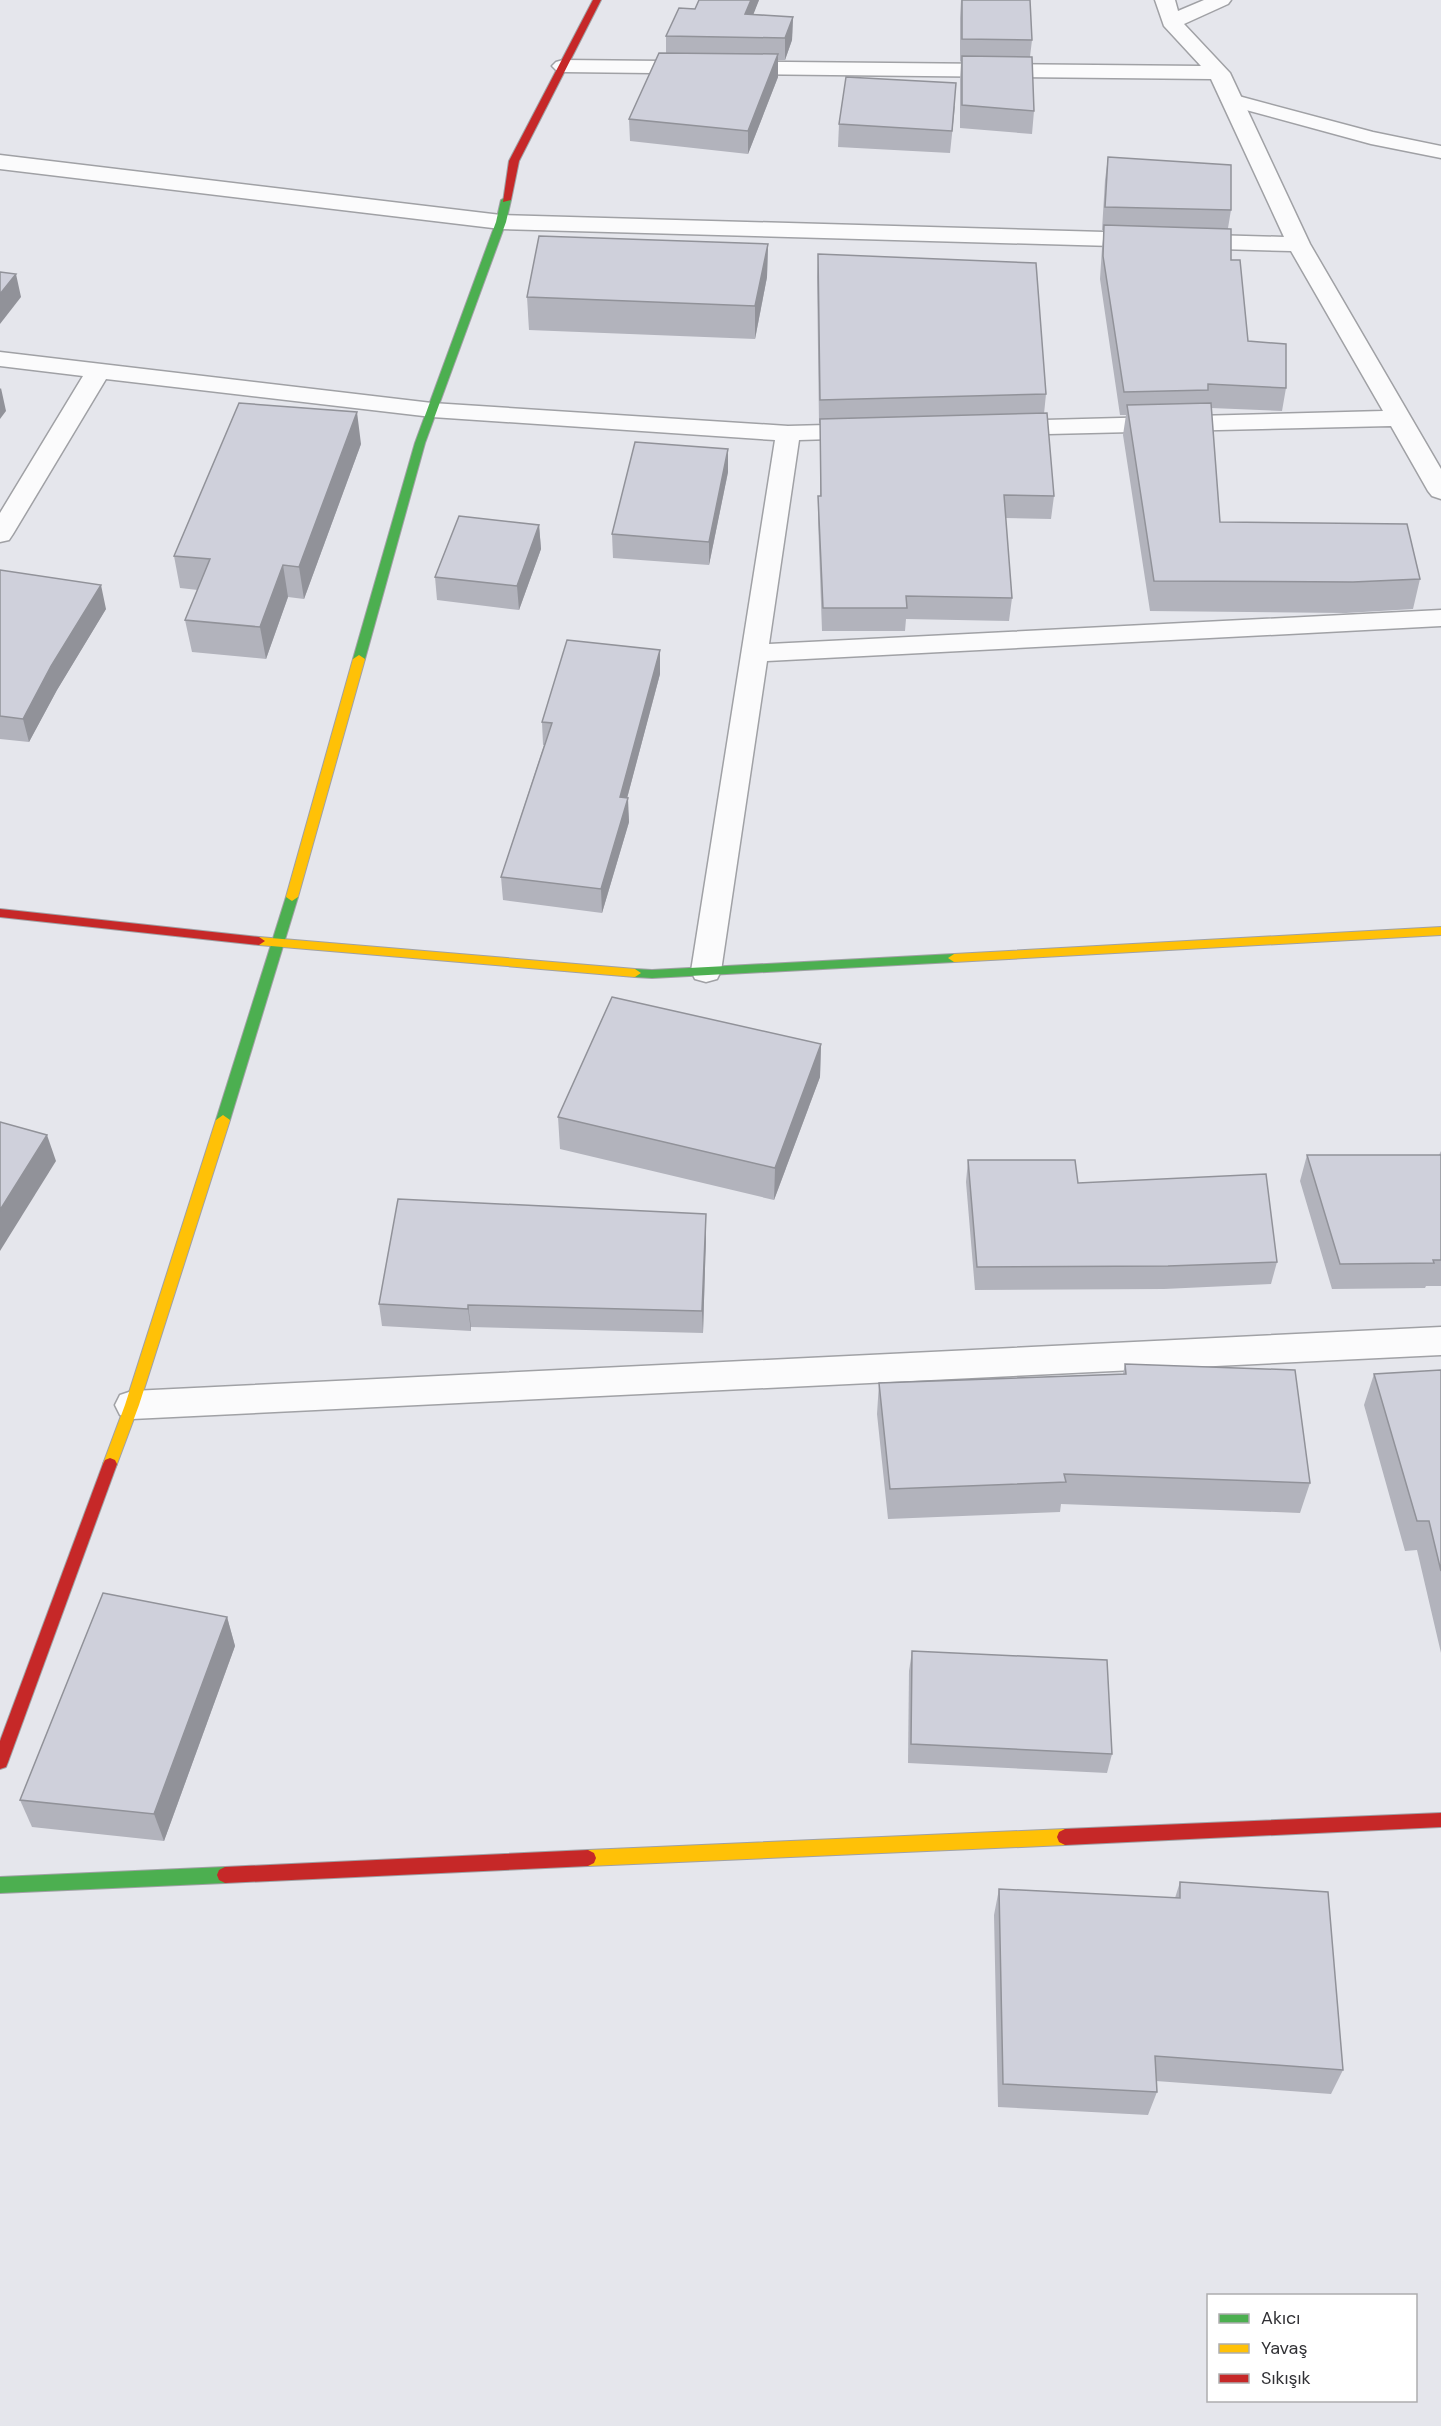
<svg xmlns="http://www.w3.org/2000/svg" width="1441" height="2426" font-family="'DM Sans',sans-serif">
<rect width="100%" height="100%" fill="#e5e6ec"/>
<g fill="none" stroke-linecap="round" stroke-linejoin="round">
<defs>
<path id="lane" d="M1231,94L1373,132L1441,146V158L1371,144L1224,104L1221,100L1224,96Z"/>
<g id="street">
<path d="M1155,0H1175L1178,11L1204,0H1231L1228,4L1184,24L1230,73L1310,244L1441,469V499L1432,496L1428,491L1391,426L1003,435L994,433L991,428L994,423L1003,421L1383,411L1291,251L501,229L0,169V155L501,215L1284,237L1211,79L563,72L556,70L552,66L556,62L563,60L1201,66L1164,26Z"/>
<path d="M0,352L432,403L788,426L865,424L874,426L877,431L874,436L865,438L799,440L769,644L1441,610V626L767,661L721,971L717,979L706,982L695,979L691,971L775,440L432,417L106,379L13,534L9,540L0,542V513L83,376L0,366Z"/>
<path d="M1441,1327V1355L132,1419L120,1415L115,1405L120,1395L132,1391Z"/>
</g>
<g id="fast">
<path d="M506,197L511,200L506,222L425,443L365,659L363,662H355L353,659L415,443L496,222L501,200Z"/>
<path d="M292,893L298,897L230,1120L223,1125L216,1120L286,897Z"/>
<path d="M954,954L960,958L954,962L652,978L635,977L629,973L635,969L652,970Z"/>
<path d="M225,1867L231,1870L233,1875L231,1880L225,1883L0,1893V1877Z"/>
</g>
<g id="slow">
<path d="M359,655L365,659L298,897L292,901L286,897L353,659Z"/>
<path d="M1441,927V935L954,962L948,958L954,954Z"/>
<path d="M259,937L635,969L641,973L635,977L259,945L253,941Z"/>
<path d="M223,1115L230,1120L139,1405L117,1464L115,1468L110,1470L105,1468L103,1464L125,1405L216,1120Z"/>
<path d="M1065,1829L1071,1832L1073,1837L1071,1842L1065,1845L588,1866L582,1863L580,1858L582,1853L588,1850Z"/>
</g>
<g id="jam">
<path d="M593,0H601L519,161L511,200L503,202L509,161Z"/>
<path d="M0,909L259,937L265,941L259,945L0,917Z"/>
<path d="M110,1458L115,1460L117,1464L8,1762L6,1767L0,1769V1741L103,1464L105,1460Z"/>
<path d="M1441,1813V1827L1065,1845L1059,1842L1057,1837L1059,1832L1065,1829Z"/>
<path d="M588,1850L594,1853L596,1858L594,1863L588,1866L225,1883L219,1880L217,1875L219,1870L225,1867Z"/>
</g>
</defs>
<use href="#lane" stroke="#a0a1a5" stroke-width="3"/>
<use href="#street" stroke="#a0a1a5" stroke-width="3"/>
<use href="#fast" stroke="#a0a1a5" stroke-width="2"/>
<use href="#slow" stroke="#a0a1a5" stroke-width="2"/>
<use href="#jam" stroke="#a0a1a5" stroke-width="2"/>
<use href="#lane" fill="#fbfbfc" fill-rule="evenodd"/>
<use href="#street" fill="#fbfbfc" fill-rule="evenodd"/>
<use href="#fast" fill="#4caf50" fill-rule="evenodd"/>
<use href="#slow" fill="#ffc107" fill-rule="evenodd"/>
<use href="#jam" fill="#c62828" fill-rule="evenodd"/>
</g>
<g fill="#b2b3bc">
<path d="M699,0H759L753,14L793,17L792,40L785,60H778V77L748,154L630,141L629,119L666,53V36L695,9Z"/>
<path d="M961,0L1032,40L1030,57L1034,111L1032,134L960,128V79L961,62L960,61V18Z"/>
<path d="M955,106L950,153L838,147L839,124Z"/>
<path d="M1108,157L1231,210L1228,228L1231,260L1248,341L1286,388L1282,411L1211,408L1220,522L1420,579L1413,609L1346,613L1150,611L1123,435L1126,415H1120L1100,279L1102,248L1104,230H1102L1105,180Z"/>
<path d="M768,244L767,277L755,339L529,330L527,297Z"/>
<path d="M818,254L1046,394L1044,414L1054,496L1051,519L1005,518L1012,598L1009,621L906,619L905,631H822L818,519V496H820V423H819L817,277Z"/>
<path d="M361,444L304,599L288,597L266,659L192,652L185,620L198,590L180,588L174,556Z"/>
<path d="M728,472L709,565L613,558L612,534Z"/>
<path d="M539,525L541,549L519,610L437,600L435,577Z"/>
<path d="M0,570L106,609L57,690L29,742L0,739Z"/>
<path d="M660,650V674L627,798L629,822L602,913L503,900L501,877L544,745H543L542,722Z"/>
<path d="M821,1044L820,1077L774,1200L560,1149L558,1117Z"/>
<path d="M1441,1151V1286H1426L1425,1288L1332,1289L1300,1181L1307,1155H1439Z"/>
<path d="M968,1160L1078,1183L1277,1262L1271,1284L1164,1289L975,1290L966,1182Z"/>
<path d="M706,1236L703,1333L471,1327V1331L382,1326L379,1304Z"/>
<path d="M1125,1364L1310,1483L1300,1513L1061,1504L1060,1512L888,1519L877,1414L879,1383L1123,1374Z"/>
<path d="M1441,1370V1653L1417,1550L1405,1551L1364,1405L1374,1374Z"/>
<path d="M227,1617L235,1646L164,1841L32,1827L20,1800Z"/>
<path d="M912,1651L1112,1754L1107,1773L908,1763L909,1671Z"/>
<path d="M1180,1882L1343,2070L1331,2094L1156,2081L1157,2092L1148,2115L998,2107L994,1915L999,1889L1175,1898Z"/>
</g>
<g fill="#919299">
<path d="M751,0H759L745,36V14Z"/>
<path d="M793,17L792,40L785,60V38Z"/>
<path d="M778,54V77L748,154V131Z"/>
<path d="M768,244L767,277L755,339V306Z"/>
<path d="M16,274L21,297L0,324V294Z"/>
<path d="M1,388L6,411L0,419V389Z"/>
<path d="M357,412L361,444L304,599L299,567Z"/>
<path d="M728,449V472L709,565V542Z"/>
<path d="M539,525L541,549L519,610L517,586Z"/>
<path d="M283,565L288,597L266,659L260,627Z"/>
<path d="M101,585L106,609L57,690L29,742L23,719L51,666Z"/>
<path d="M660,650V674L621,821L620,797Z"/>
<path d="M628,798L629,822L602,913L601,889Z"/>
<path d="M821,1044L820,1077L774,1200L775,1168Z"/>
<path d="M47,1135L56,1161L0,1251V1210Z"/>
<path d="M706,1214V1236L703,1333L702,1311Z"/>
<path d="M468,1305L471,1327V1331L468,1309Z"/>
<path d="M227,1617L235,1646L164,1841L154,1814Z"/>
</g>
<g fill="#cfd0db" stroke="#919299" stroke-width="1.5">
<path d="M699,0H751L745,14L793,17L785,38L666,36L679,8L695,9Z"/>
<path d="M962,0H1030L1032,40L962,39Z"/>
<path d="M659,53L778,54L748,131L629,119Z"/>
<path d="M962,56L1032,57L1034,111L962,105Z"/>
<path d="M846,77L956,83L952,131L839,124Z"/>
<path d="M1108,157L1231,165V210L1105,207Z"/>
<path d="M1104,225L1231,229V260H1240L1248,341L1286,344V388L1208,384V390L1124,392L1103,256Z"/>
<path d="M539,236L768,244L755,306L527,297Z"/>
<path d="M818,254L1036,263L1046,394L820,400Z"/>
<path d="M0,272L16,274L0,294Z"/>
<path d="M239,403L357,412L299,567L283,565L260,627L185,620L210,559L174,556Z"/>
<path d="M1211,403L1220,522L1407,524L1420,579L1353,582L1154,581L1127,405Z"/>
<path d="M1047,413L1054,496L1004,495L1012,598L906,596L907,608H823L818,496H821L820,419Z"/>
<path d="M635,442L728,449L709,542L612,534Z"/>
<path d="M459,516L539,525L517,586L435,577Z"/>
<path d="M0,570L101,585L51,666L23,719L0,716Z"/>
<path d="M567,640L660,650L620,797L628,798L601,889L501,877L552,723L542,722Z"/>
<path d="M612,997L821,1044L775,1168L558,1117Z"/>
<path d="M0,1122L47,1135L0,1210Z"/>
<path d="M1307,1155H1441V1260H1433L1434,1263L1340,1264Z"/>
<path d="M968,1160H1075L1078,1183L1266,1174L1277,1262L1168,1266L977,1267Z"/>
<path d="M398,1199L706,1214L702,1311L468,1305V1309L379,1304Z"/>
<path d="M1125,1364L1295,1370L1310,1483L1064,1474L1066,1482L890,1489L879,1383L1126,1374Z"/>
<path d="M1441,1370V1571L1429,1521H1417L1374,1374Z"/>
<path d="M103,1593L227,1617L154,1814L20,1800Z"/>
<path d="M912,1651L1107,1660L1112,1754L911,1744Z"/>
<path d="M1180,1882L1328,1892L1343,2070L1155,2056L1157,2092L1003,2084L999,1889L1180,1898Z"/>
</g>
<rect x="1207" y="2294" width="210" height="108" fill="#ffffff" stroke="#adadae" stroke-width="1.5"/>
<rect x="1219" y="2314" width="30" height="9" fill="#4caf50" stroke="#adadae" stroke-width="1.5"/>
<text x="1261" y="2324" font-size="18" fill="#313135">Akıcı</text>
<rect x="1219" y="2344" width="30" height="9" fill="#ffc107" stroke="#adadae" stroke-width="1.5"/>
<text x="1261" y="2354" font-size="18" fill="#313135">Yavaş</text>
<rect x="1219" y="2374" width="30" height="9" fill="#c62828" stroke="#adadae" stroke-width="1.5"/>
<text x="1261" y="2384" font-size="18" fill="#313135">Sıkışık</text>
</svg>
